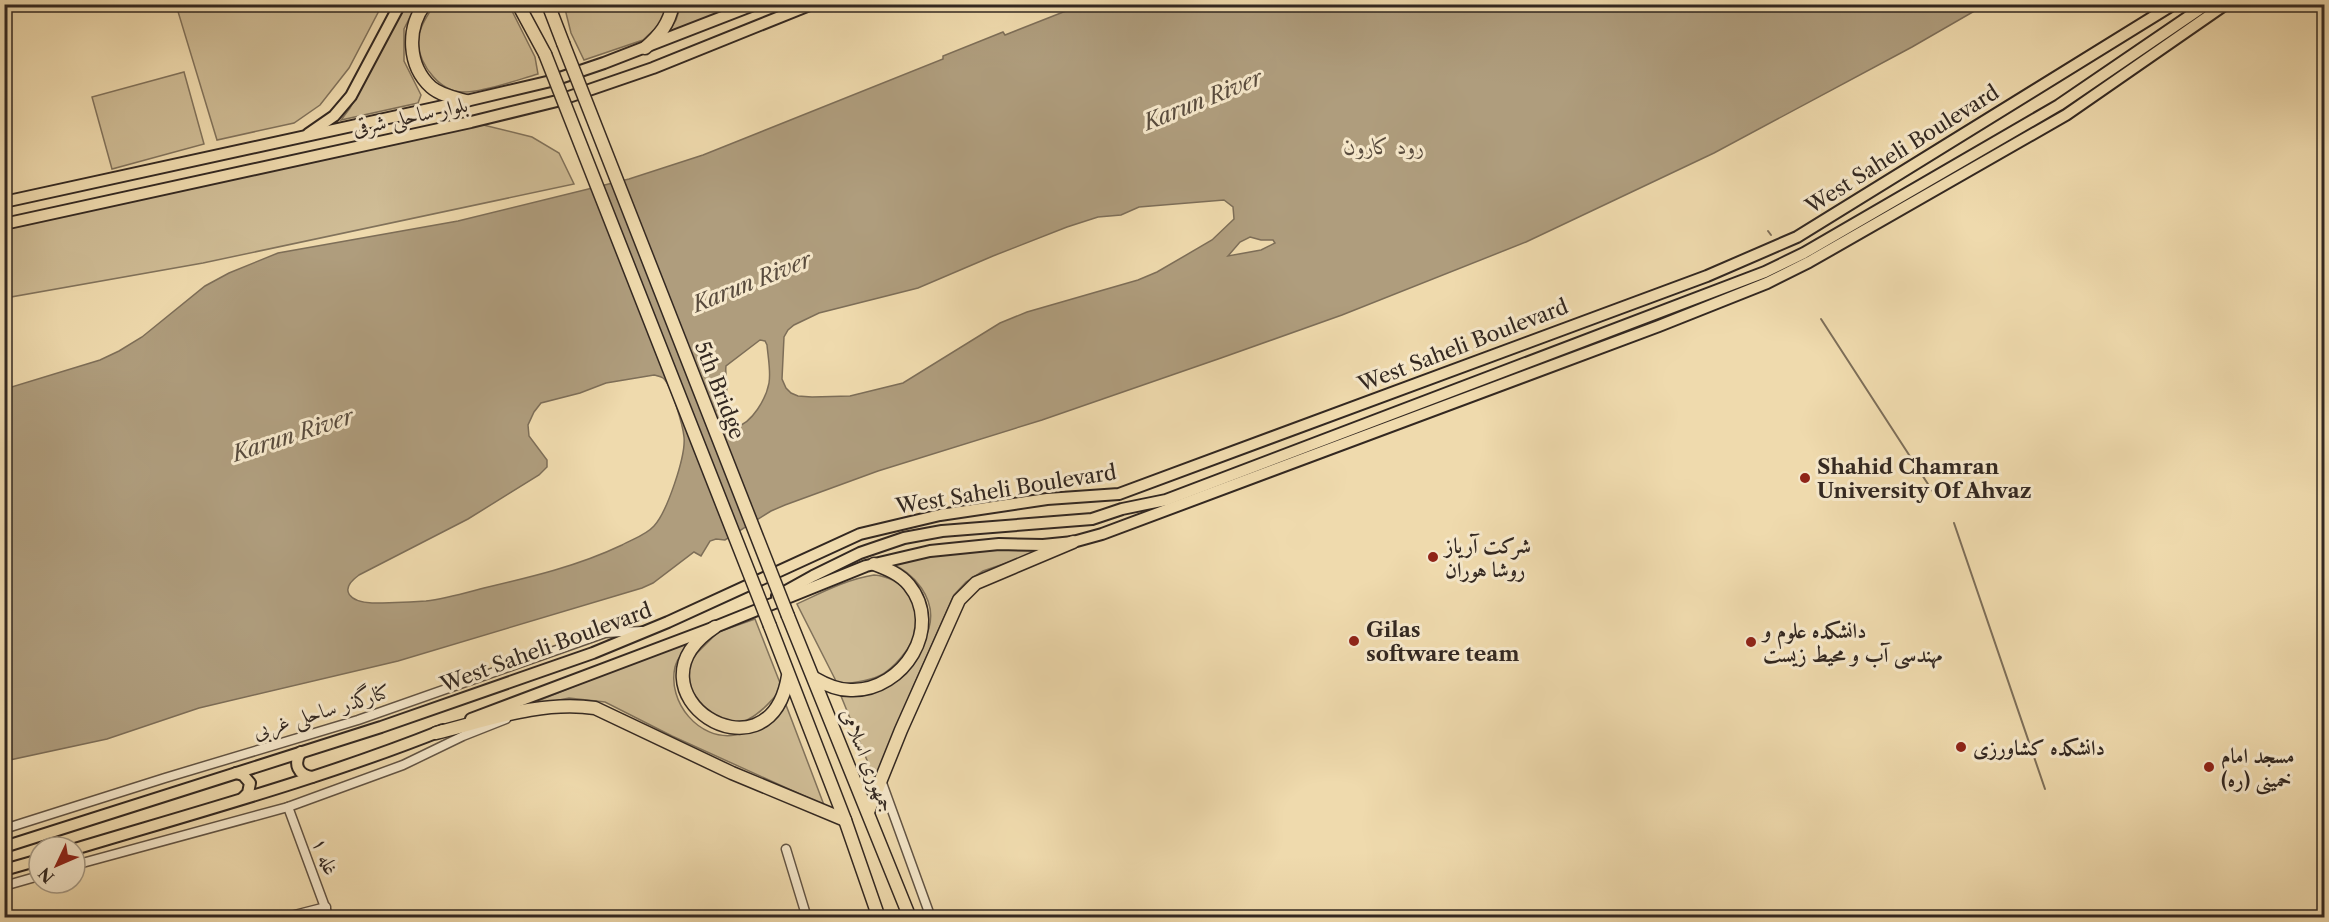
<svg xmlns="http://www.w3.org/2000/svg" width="2329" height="922" font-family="'Libre Caslon Text',Amiri,serif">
<rect width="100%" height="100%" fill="#efdaad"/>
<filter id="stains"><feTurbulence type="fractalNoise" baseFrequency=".00333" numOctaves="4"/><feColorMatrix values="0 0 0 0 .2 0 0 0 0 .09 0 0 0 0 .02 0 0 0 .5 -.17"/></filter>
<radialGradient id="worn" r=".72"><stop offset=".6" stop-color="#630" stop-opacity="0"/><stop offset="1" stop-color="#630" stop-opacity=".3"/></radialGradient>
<g fill="#cfbc95" stroke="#81725b" stroke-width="1.5">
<path d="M176,5V4L382,5L349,68L320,105L294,123L217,140Z"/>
<path d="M405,5H416L404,29V61L421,95L418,103L341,120L350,108Z"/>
<path d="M434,5H509L535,57L538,74C517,80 487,91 466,92C441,94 420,66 418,43C418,29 427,16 434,5Z"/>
<path d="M564,5H667L661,23L643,40L584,60L571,33Z"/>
<path d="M681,5H743L668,34L676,20Z"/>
<path d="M184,72L204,144L112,169L92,97Z"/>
<path d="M471,122L532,137L559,153L574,184L203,263L5,298V224Z"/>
<path d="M980,550H1044L983,571L966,582L954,595L914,685L875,780L841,696C856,696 873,694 886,687C898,680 903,670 911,660C918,650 926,640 929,628C937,599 914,572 889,563L926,556Z"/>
<path d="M874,575C901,577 922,602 917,630C914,643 898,663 887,671C875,681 853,682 838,685L797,604C821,593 847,579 874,575Z"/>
<path d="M755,619L782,688C771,702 750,727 729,723C718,722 705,712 695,708L687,669L692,658L718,632Z"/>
<path d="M697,637C688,645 678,656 675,667C667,702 699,741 735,735C755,731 771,717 786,705L824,805L672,736L605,702L569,698L520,708Z"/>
</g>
<path fill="#af9d7d" stroke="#7d6e58" stroke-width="1.5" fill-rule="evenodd" d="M1081,5H1985L1912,47L1714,153L1526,242L1342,315L1221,358L1042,420L878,471L785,505L771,511L725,540L716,539L710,541L701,556L694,552L653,583L642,588L398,661L199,708L107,739L5,761V389L100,360L119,351L142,337L205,286L229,273L278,253L458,221L629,179L703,155L943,59V56L1003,32L1005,35ZM1224,200L1233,207L1234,219L1212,240L1157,272L1138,280L1027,312L1000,323L903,383L850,396L812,397L798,396L791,393L786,388L782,379L784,337L788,330L794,325L819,313L918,288L993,256L1067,227L1098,217L1121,215L1139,207ZM1250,237L1261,240H1273L1275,243L1261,250L1228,256L1240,242ZM760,340L765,341L767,345C768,357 771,371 769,383C766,399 752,423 736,427C721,417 726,400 727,386C727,379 725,373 726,366ZM654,375C657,376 660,376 663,378C671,384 683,426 684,437C686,456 667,512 654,526C646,535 633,539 622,545C578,566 531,577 484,588C465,593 445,599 426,601C409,602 389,603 372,603C351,602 337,591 359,575L468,519L539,475L547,467V460L529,436L528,425L534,412L541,403L580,393L606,383Z"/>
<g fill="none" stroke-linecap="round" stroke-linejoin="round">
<g stroke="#7d6e58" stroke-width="2">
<path d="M1768,231L1771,235"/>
<path d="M1821,319L1937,498"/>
<path d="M1954,523L2045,789"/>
</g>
<defs>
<g id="minor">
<path d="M881,780L931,918"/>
<path d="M288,807L329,918"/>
<path d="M4,829L165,778L358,720L605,633L642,631"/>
<path d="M786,849L807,918"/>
<path d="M75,865L288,807L403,765L463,736L506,719"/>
<path d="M4,886L39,876"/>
<path d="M283,918L326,907"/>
</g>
<g id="major">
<path d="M308,134L334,116L351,96L400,4"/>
<path d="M4,202L466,101L551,81L604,63L756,4"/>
<path d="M4,224L471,122L557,101L653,68L812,4"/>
<path d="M777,596L813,576L860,553L904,538L942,531L1092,519L1122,509L1166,500L1765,272L1804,253L2059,105L2207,4"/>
<path d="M471,719L715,627L866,566L930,551L999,544L1043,545L1073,542L1102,534L1659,326L1767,283L1809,262L2066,115L2226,4"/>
<path d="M301,752C293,764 298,775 312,777"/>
<path d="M236,773L243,775L250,783L248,793L243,798"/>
<path d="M4,847L381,727L593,653L668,622L860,534L940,515L1047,499L1119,494L1707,276L1797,237L2174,4"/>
<path d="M75,849C198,812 323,778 443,730"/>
<path d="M4,870L39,860"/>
</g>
<g id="highway">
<path d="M425,4C406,29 408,66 431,87C440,95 455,98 466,101"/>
<path d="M518,4L545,54"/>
<path d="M548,4L563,43"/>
<path d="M645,48C660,35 669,24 673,4"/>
<path d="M788,616L910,918"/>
<path d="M770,626L845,820L879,918"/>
<path d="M715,627C618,691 769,789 788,676"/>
<path d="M814,678C826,685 839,691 853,690C903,690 944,628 909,585C900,574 887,569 874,564"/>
<path d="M436,733C488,720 542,700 595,708L732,773L845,820"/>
<path d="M868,812L901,730L959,600L976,583L1073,542"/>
</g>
</defs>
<use href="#minor" stroke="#625444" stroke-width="11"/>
<use href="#major" stroke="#332821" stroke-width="14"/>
<use href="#highway" stroke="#332821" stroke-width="15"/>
<use href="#minor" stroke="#f5e7ca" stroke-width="8"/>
<use href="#major" stroke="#efdaad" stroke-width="10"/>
<use href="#highway" stroke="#efdaad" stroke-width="12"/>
<defs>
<g id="highway-bridge">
<path d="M563,43L788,616"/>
<path d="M545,54L770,626"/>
</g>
</defs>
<use href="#highway-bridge" stroke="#332821" stroke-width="15" stroke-linecap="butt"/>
<use href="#highway-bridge" stroke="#efdaad" stroke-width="12"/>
</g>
<g fill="#8f2418" stroke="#f5e7ca" stroke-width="2">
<circle cx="1805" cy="478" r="6"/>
<circle cx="1433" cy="557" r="6"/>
<circle cx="1354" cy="641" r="6"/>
<circle cx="1751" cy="642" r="6"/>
<circle cx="1961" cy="747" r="6"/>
<circle cx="2209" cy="767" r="6"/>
</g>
<g text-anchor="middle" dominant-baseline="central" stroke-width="6" stroke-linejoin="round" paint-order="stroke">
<g font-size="21" fill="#332821" stroke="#f5e7ca">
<text transform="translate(410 116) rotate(-12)">بلوار ساحلی شرقی</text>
<text transform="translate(1902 149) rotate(-32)">West Saheli Boulevard</text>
<text transform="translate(1463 345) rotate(-21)">West Saheli Boulevard</text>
<text transform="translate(720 390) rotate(69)">5th Bridge</text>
<text transform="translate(1006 489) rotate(-9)">West Saheli Boulevard</text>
<text transform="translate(546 647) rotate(-20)">West Saheli Boulevard</text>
<text transform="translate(321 711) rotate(-17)">کنارگذر ساحلی غربی</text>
<text transform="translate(868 760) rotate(68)">جمهوری اسلامی</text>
<text transform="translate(326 856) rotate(69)">غله ۱</text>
</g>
<g font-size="21" font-weight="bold" fill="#332821" stroke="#f5e7ca" text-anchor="start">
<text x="1817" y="466">Shahid Chamran<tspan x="1817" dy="24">University Of Ahvaz</tspan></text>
<text x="1445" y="545">شرکت آریاز<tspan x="1445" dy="24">روشا هوران</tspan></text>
<text x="1366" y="629">Gilas<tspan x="1366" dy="24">software team</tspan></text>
<text x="1763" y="630">دانشکده علوم و<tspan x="1763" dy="24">مهندسی آب و محیط زیست</tspan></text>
<text x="1973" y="747">دانشکده کشاورزی</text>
<text x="2221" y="755">مسجد امام<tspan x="2221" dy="24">خمینی (ره)</tspan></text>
</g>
<g font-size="22" font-style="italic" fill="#584b3d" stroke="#f5e7ca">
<text transform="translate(1203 100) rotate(-22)">Karun River</text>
<text x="1384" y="146">رود کارون</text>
<text transform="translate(752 282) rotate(-22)">Karun River</text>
<text transform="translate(293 435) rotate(-18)">Karun River</text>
</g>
</g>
<rect width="2329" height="922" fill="none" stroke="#efdaad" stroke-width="24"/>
<rect x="6" y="6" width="2317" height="910" fill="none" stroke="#332821" stroke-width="3"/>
<rect x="12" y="12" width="2305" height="898" fill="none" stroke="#332821" stroke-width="1.5"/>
<g transform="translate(57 865) rotate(226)"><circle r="28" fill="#f5e7ca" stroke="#a79b86" stroke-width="1.5"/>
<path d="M0-4.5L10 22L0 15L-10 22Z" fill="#8f2418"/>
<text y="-9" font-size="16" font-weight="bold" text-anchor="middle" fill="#332821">N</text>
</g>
<rect width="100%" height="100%" filter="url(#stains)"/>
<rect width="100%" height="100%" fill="url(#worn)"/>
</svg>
